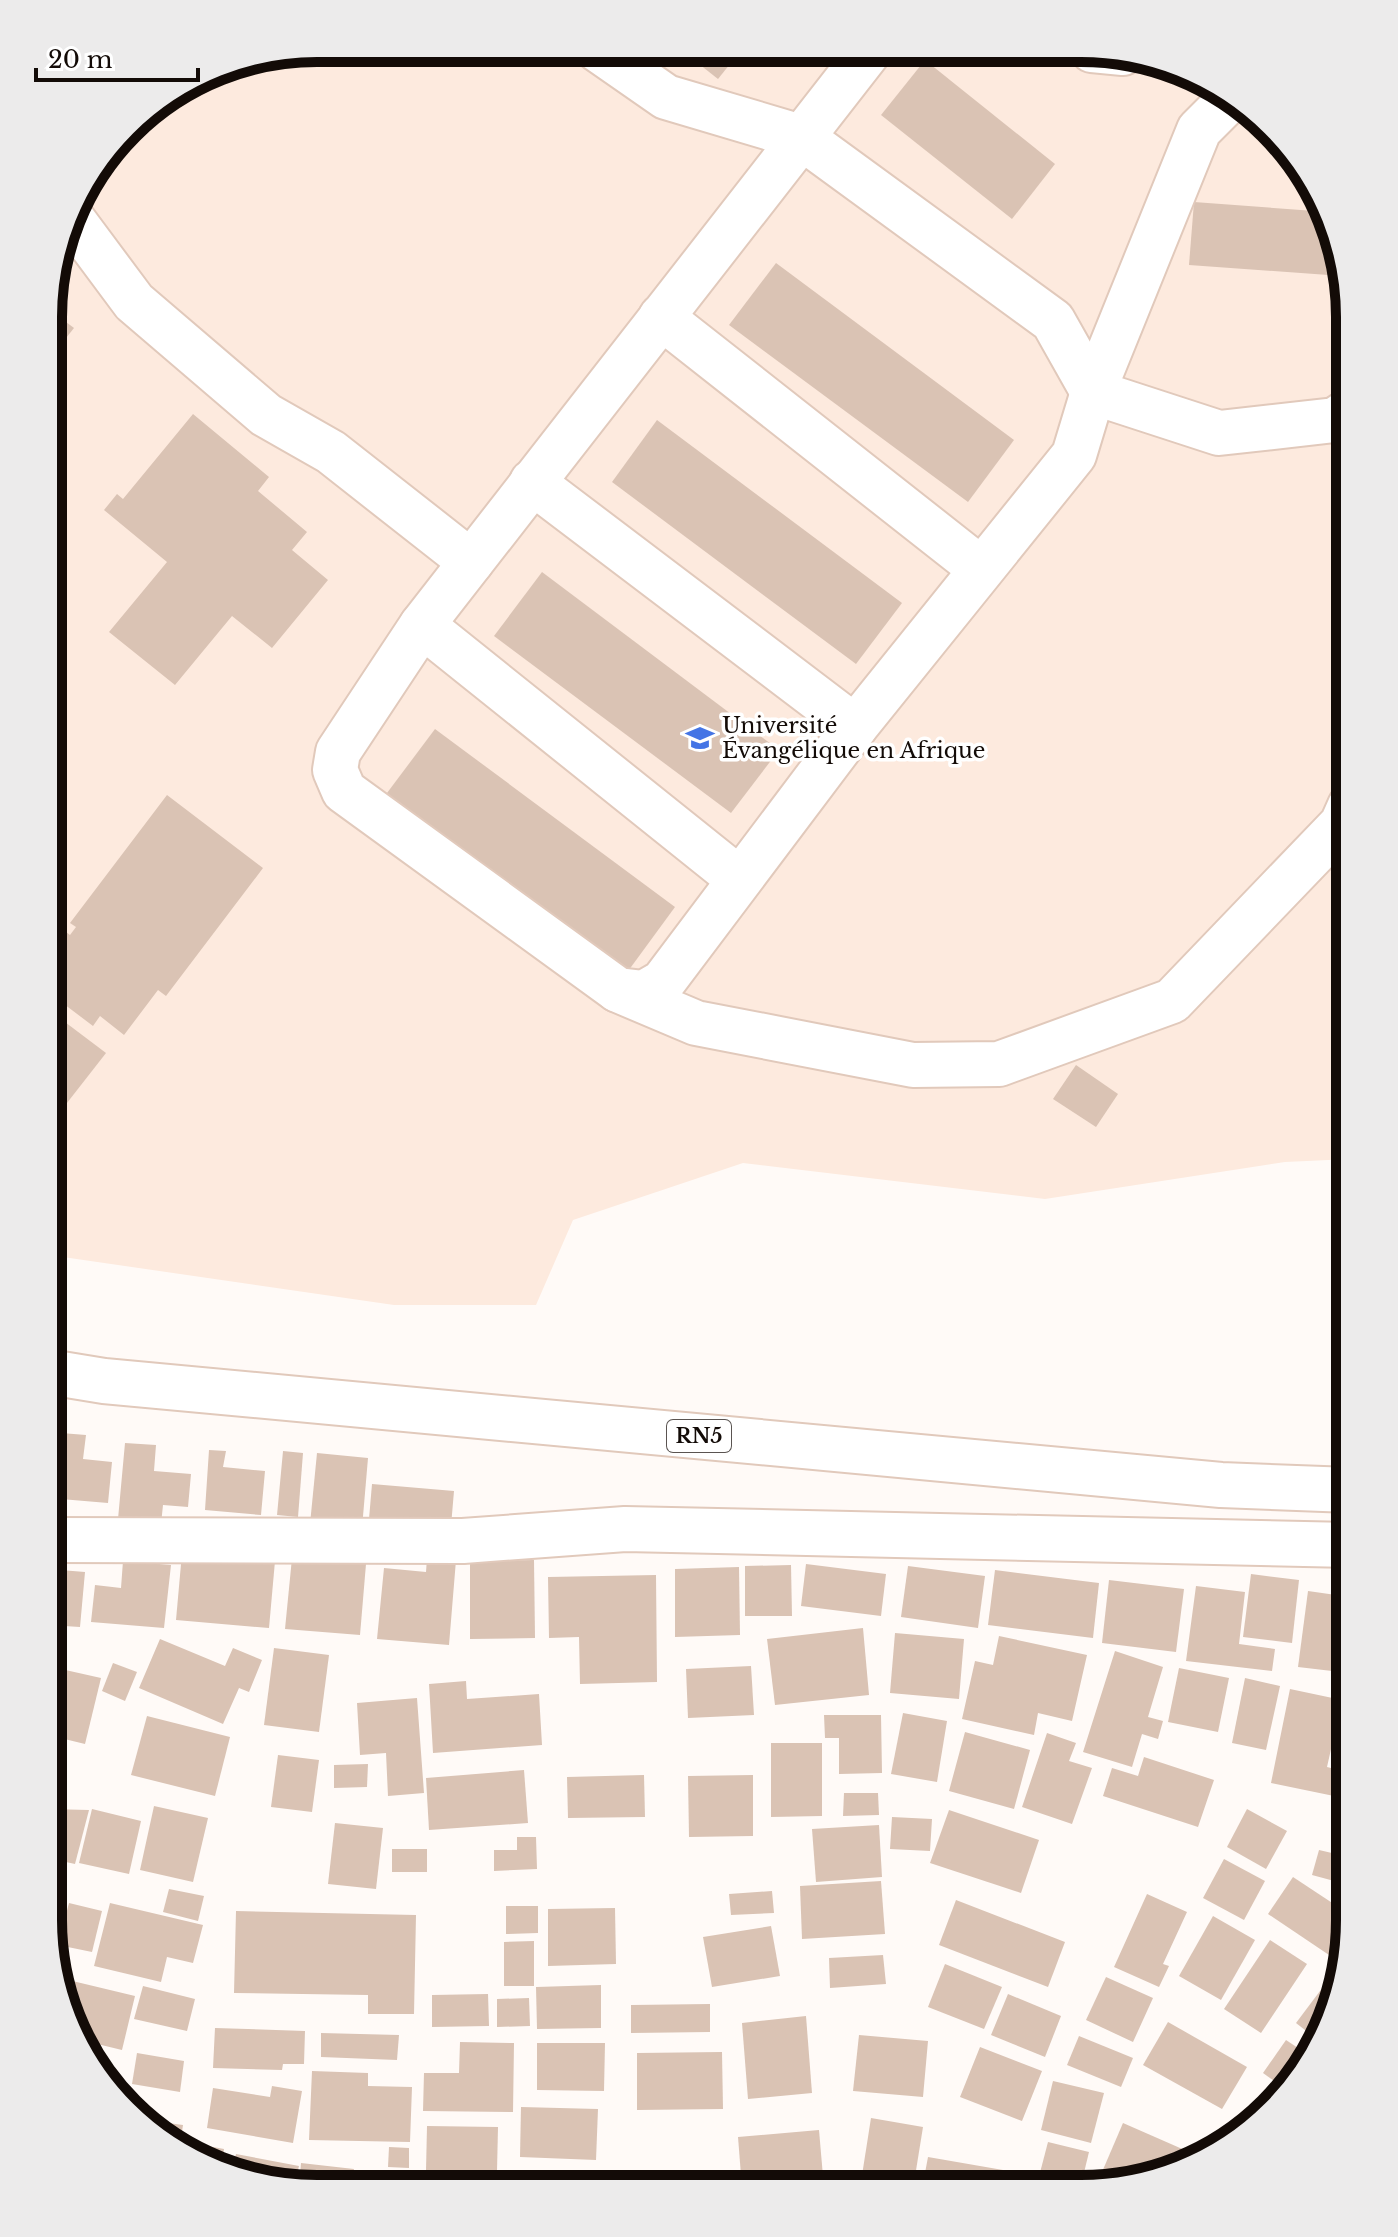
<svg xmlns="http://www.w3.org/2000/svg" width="1398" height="2237" font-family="'Libre Baskerville',serif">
<rect width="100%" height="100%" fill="#fffaf7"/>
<path fill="#fdeade" d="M317,48L1117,50L1245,104L1330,214L1350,317V1159L1285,1162L1045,1199L743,1163L573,1220L536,1305H394L49,1255L50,282L76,198L139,115L214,68Z"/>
<g fill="#dac3b4">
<path d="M680,49H742L718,79Z"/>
<path d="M925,60L1055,164L1012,219L881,115Z"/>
<path d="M1194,202L1328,212L1342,276L1189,265Z"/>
<path d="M776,263L1014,440L968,502L729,325Z"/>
<path d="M50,310L74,328L50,358Z"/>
<path d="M193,414L269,477L258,491L307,532L292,550L328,580L272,648L232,616L175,685L109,632L167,562L104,510L117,494L123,499Z"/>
<path d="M657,420L902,603L856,664L612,482Z"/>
<path d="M542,572L779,750L731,813L494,636Z"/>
<path d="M435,729L675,907L623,978L381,801Z"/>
<path d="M167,795L263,868L166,996L158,990L124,1035L100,1016L93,1026L52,995L59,985L49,978V919L70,935L76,927L70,923Z"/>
<path d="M49,1010L106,1053L49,1126Z"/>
<path d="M1076,1065L1118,1094L1096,1127L1053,1099Z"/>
<path d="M49,1432L86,1435L83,1459L112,1462L108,1503L49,1498Z"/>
<path d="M125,1443L156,1445L154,1471L191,1474L188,1507L163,1505L160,1534L117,1530Z"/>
<path d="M209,1450L226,1451L223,1467L265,1471L261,1515L205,1510Z"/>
<path d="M283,1451L303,1453L298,1517L277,1515Z"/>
<path d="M317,1453L368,1458L362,1528L310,1524Z"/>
<path d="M372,1484L454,1491L451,1526L369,1519Z"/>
<path d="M182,1553L275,1561L269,1628L176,1620Z"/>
<path d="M292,1558L366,1564L360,1635L285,1629Z"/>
<path d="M427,1558L456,1560L449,1645L377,1639L384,1568L426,1572Z"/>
<path d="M534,1560L535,1638L470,1639V1561Z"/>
<path d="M123,1561L171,1565L164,1628L91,1622L95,1585L121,1588Z"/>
<path d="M806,1564L886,1574L881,1616L801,1606Z"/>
<path d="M791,1565L792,1616H745V1566Z"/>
<path d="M908,1566L985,1576L978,1628L901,1617Z"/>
<path d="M739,1567L740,1635L675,1637V1569Z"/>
<path d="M48,1569L85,1572L80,1627L48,1625Z"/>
<path d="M995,1570L1099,1583L1093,1638L988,1625Z"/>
<path d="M1251,1574L1299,1580L1292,1643L1243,1637Z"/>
<path d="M656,1575L657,1682L580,1684L579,1637L549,1638L548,1577Z"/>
<path d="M1109,1580L1184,1589L1176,1652L1102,1643Z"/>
<path d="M1196,1586L1245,1592L1239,1644L1275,1649L1272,1671L1186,1661Z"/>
<path d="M1308,1591L1350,1597L1349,1673L1298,1667Z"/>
<path d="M863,1628L869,1695L775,1705L767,1639Z"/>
<path d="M895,1633L964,1639L959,1699L890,1693Z"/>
<path d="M999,1636L1087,1655L1072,1721L1038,1713L1034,1735L962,1719L975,1661L993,1665Z"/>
<path d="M160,1639L225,1666L233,1648L262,1660L249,1692L239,1688L223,1724L139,1688Z"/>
<path d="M274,1648L329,1655L319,1732L264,1725Z"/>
<path d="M1115,1651L1163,1667L1148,1717L1163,1721L1158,1739L1142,1734L1132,1767L1083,1752Z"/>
<path d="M113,1663L137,1672L125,1701L102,1691Z"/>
<path d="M751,1666L754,1715L688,1718L686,1669Z"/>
<path d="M52,1667L101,1678L85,1744L48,1735V1683Z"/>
<path d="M1179,1668L1229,1678L1218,1732L1168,1722Z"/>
<path d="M1245,1678L1280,1686L1266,1750L1232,1743Z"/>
<path d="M466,1681L467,1699L539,1694L542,1745L433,1753L429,1684Z"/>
<path d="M1290,1689L1342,1700L1327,1767L1339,1770L1334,1796L1271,1783Z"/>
<path d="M417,1698L424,1793L388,1796L386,1753L360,1755L357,1703Z"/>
<path d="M1348,1709H1349V1750L1340,1748Z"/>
<path d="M903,1713L947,1721L937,1782L891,1774Z"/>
<path d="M824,1715H881L882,1773L839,1774V1738H825Z"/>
<path d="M147,1716L230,1737L215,1796L131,1775Z"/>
<path d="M965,1732L1030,1750L1014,1809L949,1791Z"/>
<path d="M1047,1733L1076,1743L1069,1761L1092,1768L1072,1824L1022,1807Z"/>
<path d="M771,1743H822V1816L771,1817Z"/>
<path d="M278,1755L319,1760L312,1812L271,1807Z"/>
<path d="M1144,1757L1214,1780L1198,1827L1103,1796L1112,1768L1138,1776Z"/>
<path d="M368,1764L367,1787L334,1788V1765Z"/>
<path d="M524,1770L528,1823L429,1830L426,1778Z"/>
<path d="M644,1775L645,1817L568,1818L567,1777Z"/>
<path d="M753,1775V1836L689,1837L688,1776Z"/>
<path d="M844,1793H878L879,1815L843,1816Z"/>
<path d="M154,1806L208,1818L193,1882L140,1870Z"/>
<path d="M48,1809L89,1810L75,1864L48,1858Z"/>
<path d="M92,1809L141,1821L129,1874L79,1863Z"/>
<path d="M1247,1809L1287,1831L1266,1869L1227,1847Z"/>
<path d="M949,1810L1039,1840L1021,1893L930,1863Z"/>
<path d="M892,1817L932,1819L930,1851L890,1849Z"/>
<path d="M335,1823L383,1828L376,1889L328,1884Z"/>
<path d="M879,1825L882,1877L816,1882L812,1829Z"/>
<path d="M517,1837H536L537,1869L494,1871V1850H517Z"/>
<rect x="392" y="1849" width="35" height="23"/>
<path d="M1319,1850L1349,1857V1885L1312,1875Z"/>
<path d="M1224,1859L1265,1881L1244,1920L1203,1898Z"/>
<path d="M48,1873L58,1875L51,1915L48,1914Z"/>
<path d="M1293,1877L1349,1914V1931L1332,1957L1268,1914Z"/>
<path d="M881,1881L885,1934L802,1939L800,1886Z"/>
<path d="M169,1889L204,1896L198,1921L163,1912Z"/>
<path d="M772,1891L774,1913L731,1915L729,1894Z"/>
<path d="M1147,1894L1187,1912L1163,1964L1169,1966L1159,1987L1114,1967Z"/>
<path d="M956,1900L1065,1942L1048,1987L939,1945Z"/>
<path d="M69,1903L102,1911L92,1952L58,1945Z"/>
<path d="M110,1903L203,1925L193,1963L167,1957L161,1982L94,1966Z"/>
<path d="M506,1906H538V1933L506,1934Z"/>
<path d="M615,1908L616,1964L548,1966V1909Z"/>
<path d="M236,1911L416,1915L414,2014H368V1995L234,1993Z"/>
<path d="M1213,1916L1255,1940L1221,2000L1179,1976Z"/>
<path d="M771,1926L780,1976L712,1987L703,1937Z"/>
<path d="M1270,1940L1307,1964L1261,2033L1224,2009Z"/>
<path d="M534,1941V1986H504V1942Z"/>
<path d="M883,1955L886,1984L830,1988L829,1958Z"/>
<path d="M945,1964L1002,1987L984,2029L928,2007Z"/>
<path d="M1106,1977L1153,1998L1133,2042L1086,2020Z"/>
<path d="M60,1978L135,1996L122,2050L89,2042L88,2048L68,2023Z"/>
<path d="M1326,1983L1337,1991L1330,2023L1319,2041L1296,2023Z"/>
<path d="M601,1985V2028L537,2029L536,1987Z"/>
<path d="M143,1986L195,1999L187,2031L134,2019Z"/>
<path d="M488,1994L489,2026L432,2027V1995Z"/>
<path d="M1008,1994L1061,2016L1045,2057L991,2035Z"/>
<path d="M529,1998L530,2026L497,2027V1999Z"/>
<path d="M710,2004V2032L631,2033V2005Z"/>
<path d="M806,2016L812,2093L748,2099L742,2023Z"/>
<path d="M1168,2022L1247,2067L1222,2109L1143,2065Z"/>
<path d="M215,2028L305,2031L304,2064H283L282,2070L213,2068Z"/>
<path d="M321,2033L399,2035L397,2060L321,2057Z"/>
<path d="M859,2035L928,2041L923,2097L853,2091Z"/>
<path d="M1079,2036L1133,2058L1121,2087L1067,2065Z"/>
<path d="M1286,2040L1310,2056L1295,2083L1287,2090L1263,2073Z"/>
<path d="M460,2042L514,2043L513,2112L423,2111L424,2073H459Z"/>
<path d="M537,2043H605L604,2091L537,2090Z"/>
<path d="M980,2047L1042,2071L1022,2121L960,2097Z"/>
<path d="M722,2052L723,2109L637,2110V2053Z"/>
<path d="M137,2053L184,2061L180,2092L132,2084Z"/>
<path d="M312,2071L368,2073V2086L412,2087L410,2142L309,2140Z"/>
<path d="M1053,2081L1104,2093L1091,2143L1041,2130Z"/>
<path d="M272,2086L302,2091L293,2143L207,2128L213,2088L270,2097Z"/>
<path d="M521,2107L598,2109L596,2160L520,2157Z"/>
<path d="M871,2118L923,2127L913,2189L860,2188Z"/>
<path d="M153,2121L183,2125L180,2145L153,2133Z"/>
<path d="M1123,2123L1196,2155L1194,2161L1184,2169L1096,2186Z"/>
<path d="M427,2126L498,2127L497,2171H426Z"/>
<path d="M819,2130L824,2188H742L738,2137Z"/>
<path d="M1048,2142L1089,2152L1080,2189L1036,2188Z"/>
<path d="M197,2144L224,2149L222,2162L196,2151Z"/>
<path d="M389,2147L409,2148V2168L388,2167Z"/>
<path d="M236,2154L299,2166L294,2187H282L233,2166Z"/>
<path d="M928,2157L1003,2170L999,2189H922Z"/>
<path d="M301,2163L354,2169L351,2187H299Z"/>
<path d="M363,2173L420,2180L419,2187H361Z"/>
</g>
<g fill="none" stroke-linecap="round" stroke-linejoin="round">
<defs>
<g id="minor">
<path d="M597,49L666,97L801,137L1053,321L1093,392L1219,433L1335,420L1350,410"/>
<path d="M870,50L422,625L338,752L335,770L344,791L618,990L644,993L663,982L855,727L1074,455L1093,392L1199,130L1231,98"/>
<path d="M1092,50L1123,53"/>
<path d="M70,216L134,302L266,415L331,452L471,562"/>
<path d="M661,317L981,569"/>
<path d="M532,482L855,727"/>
<path d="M422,625L739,879"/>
<path d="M618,990L696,1023L913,1065L999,1064L1172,1001L1342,824L1350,806"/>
<path d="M49,1540L463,1541L625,1529L1350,1545"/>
</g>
<path id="highway" d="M49,1372L104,1381L1221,1485L1350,1490"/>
</defs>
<use href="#minor" stroke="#e1c9bb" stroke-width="48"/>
<use href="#highway" stroke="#e1c9bb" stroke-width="48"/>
<use href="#minor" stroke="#fff" stroke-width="44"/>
<use href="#highway" stroke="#fff" stroke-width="44"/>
</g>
<defs>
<symbol id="university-bare" viewBox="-9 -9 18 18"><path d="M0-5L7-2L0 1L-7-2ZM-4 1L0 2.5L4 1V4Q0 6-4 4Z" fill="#4474e5" stroke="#fff" stroke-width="2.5" paint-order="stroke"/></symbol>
</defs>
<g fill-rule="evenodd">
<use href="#university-bare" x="680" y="718" width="40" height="40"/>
</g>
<g text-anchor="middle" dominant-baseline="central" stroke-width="7" stroke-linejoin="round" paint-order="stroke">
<rect fill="#fff" stroke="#5a5451" stroke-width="2" x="667" y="1420" width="64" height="32" rx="6"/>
<g font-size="20" font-weight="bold" fill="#130b07">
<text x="699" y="1436">RN5</text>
</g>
<g font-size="22" fill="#130b07" stroke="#fff" text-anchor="start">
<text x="722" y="725">Université<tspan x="722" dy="25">Évangélique en Afrique</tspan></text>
</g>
</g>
<path d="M0 0H1398V2237H0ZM317 62H1081A255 255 0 0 1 1336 317V1920A255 255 0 0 1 1081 2175H317A255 255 0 0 1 62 1920V317A255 255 0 0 1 317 62Z" fill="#ecebeb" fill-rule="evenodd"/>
<path fill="none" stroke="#130b07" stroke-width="10" d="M317 62H1081A255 255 0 0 1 1336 317V1920A255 255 0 0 1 1081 2175H317A255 255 0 0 1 62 1920V317A255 255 0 0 1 317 62Z"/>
<path d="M36 68v12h162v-12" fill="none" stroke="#130b07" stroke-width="4"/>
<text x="48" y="68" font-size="24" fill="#130b07" stroke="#ffffff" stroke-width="6" paint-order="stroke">20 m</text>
</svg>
